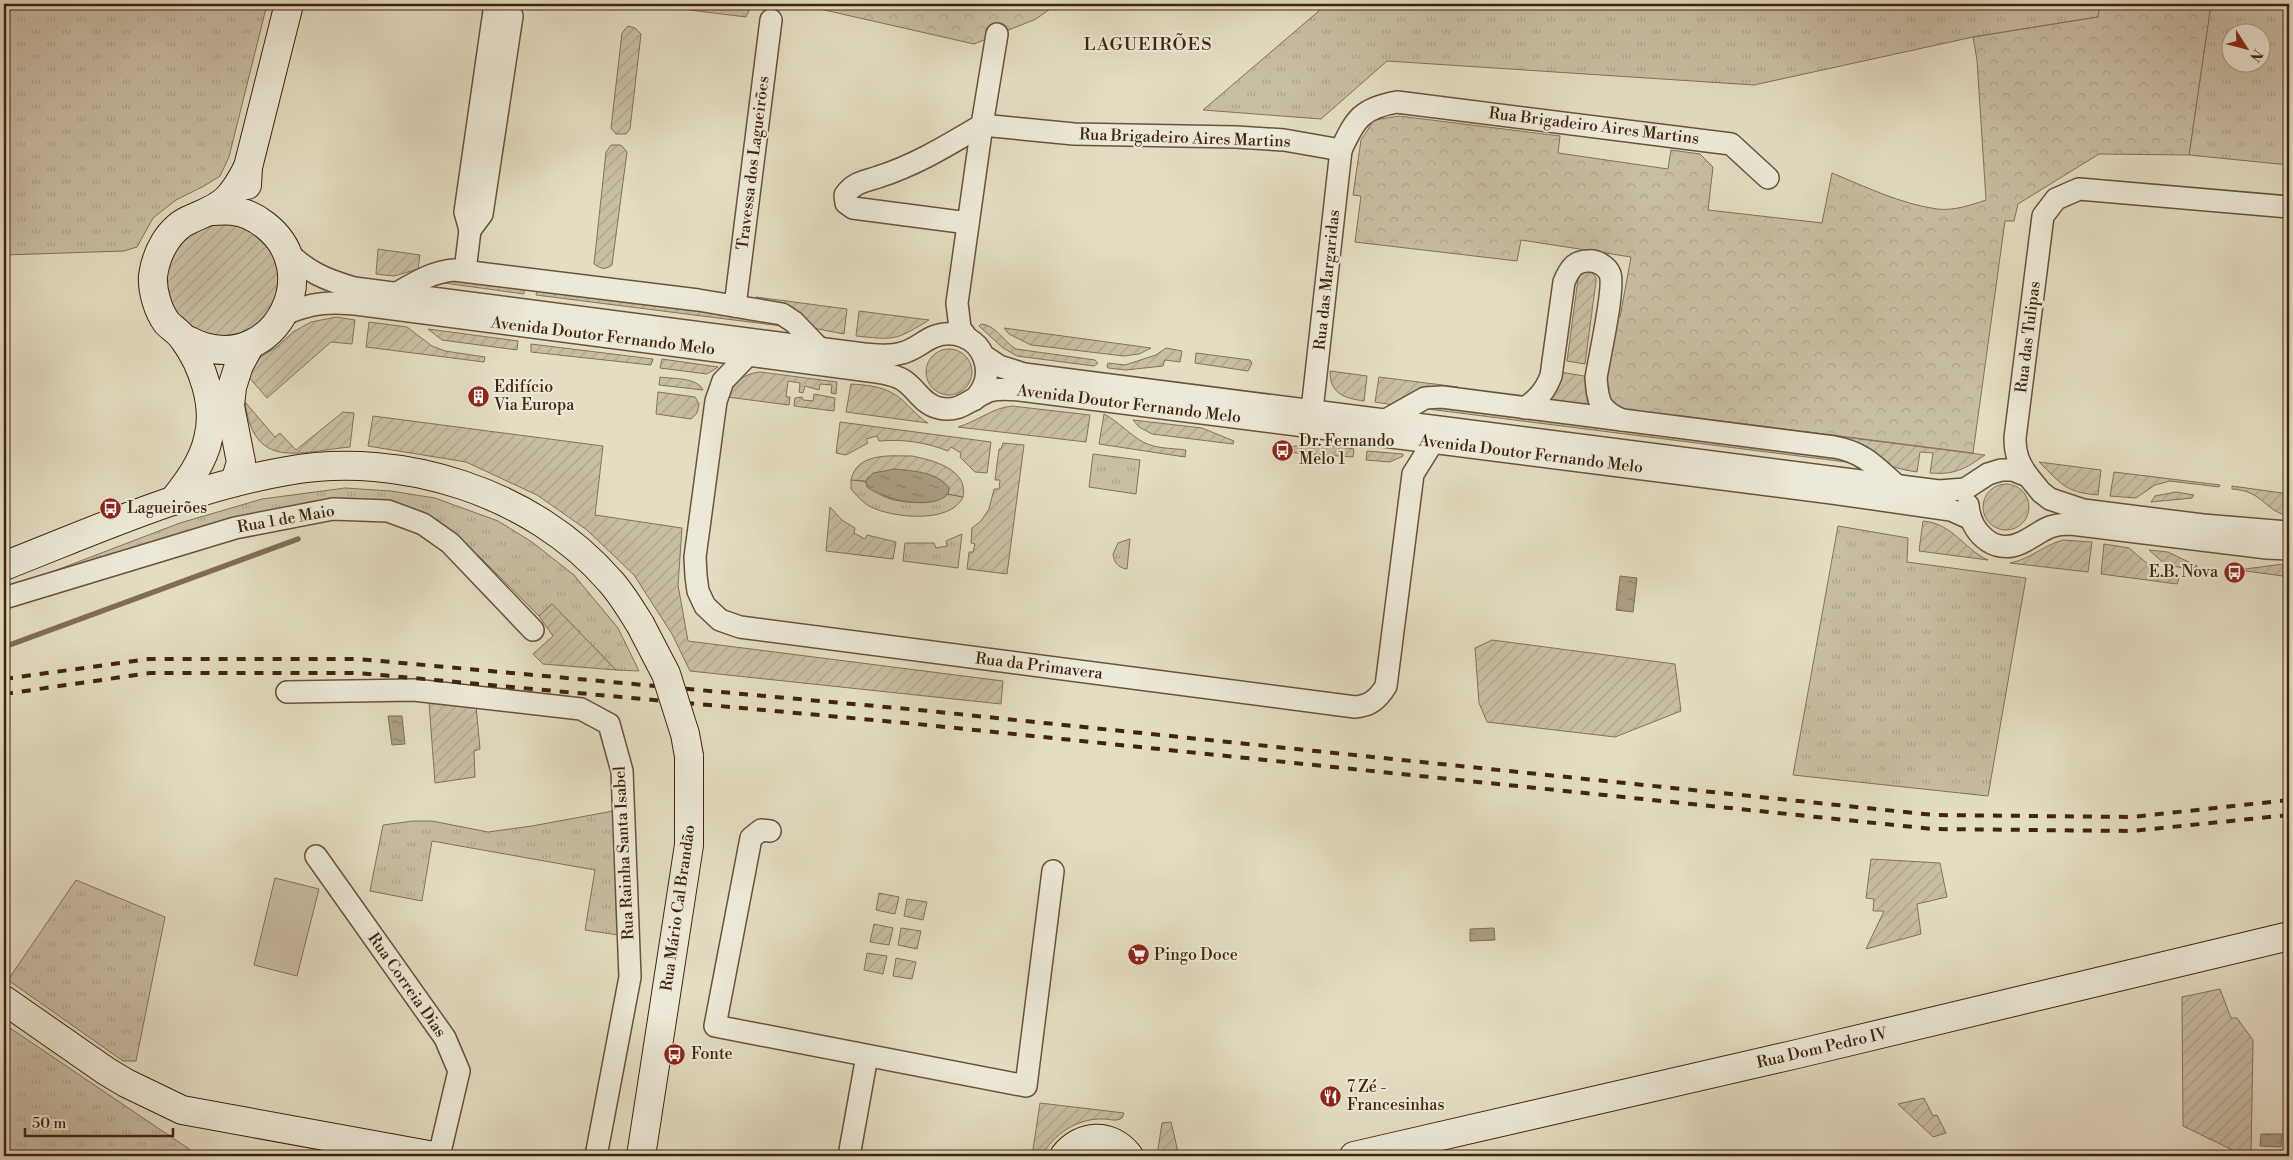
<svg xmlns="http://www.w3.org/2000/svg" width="2293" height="1160" font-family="'Libre Bodoni',serif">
<defs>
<pattern id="grass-tufts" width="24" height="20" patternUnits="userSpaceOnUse" patternTransform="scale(1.25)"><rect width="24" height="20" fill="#c8bea4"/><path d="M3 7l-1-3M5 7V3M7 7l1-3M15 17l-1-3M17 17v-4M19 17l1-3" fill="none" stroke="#ada38c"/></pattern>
<pattern id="forest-crowns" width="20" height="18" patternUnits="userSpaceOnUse" patternTransform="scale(1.25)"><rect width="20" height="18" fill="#c8bea4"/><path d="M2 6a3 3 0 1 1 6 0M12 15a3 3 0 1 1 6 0" fill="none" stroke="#ada38c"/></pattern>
<pattern id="garden-furrows" width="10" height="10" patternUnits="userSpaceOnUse" patternTransform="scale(1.25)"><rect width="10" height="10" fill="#c8bea4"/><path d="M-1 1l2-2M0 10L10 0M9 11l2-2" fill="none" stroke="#ada38c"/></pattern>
<pattern id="water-ripples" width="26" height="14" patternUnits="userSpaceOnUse" patternTransform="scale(1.25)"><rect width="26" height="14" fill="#ac9e85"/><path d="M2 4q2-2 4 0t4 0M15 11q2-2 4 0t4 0" fill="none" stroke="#8d816b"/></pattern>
</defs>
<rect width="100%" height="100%" fill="#e4ddc3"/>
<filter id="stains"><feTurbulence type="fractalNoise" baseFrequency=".004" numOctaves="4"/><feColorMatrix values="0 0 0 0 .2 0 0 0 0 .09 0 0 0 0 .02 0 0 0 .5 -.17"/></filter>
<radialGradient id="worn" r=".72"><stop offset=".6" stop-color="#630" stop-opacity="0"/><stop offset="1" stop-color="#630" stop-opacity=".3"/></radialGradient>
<g fill="url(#grass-tufts)" stroke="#847158" fill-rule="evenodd">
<path d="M4,4H267L229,157L220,176L204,186L176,200L153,218L137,247L124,251L4,255Z"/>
<path d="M1327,4H2100L2098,17L1973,37L1754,85L1387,61L1321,119L1203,110Z"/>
<path d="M2211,4H2289V165L2189,155ZM2230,32H2260V62H2230Z"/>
<path d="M1093,454L1140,460L1136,494L1089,487Z"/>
<path d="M851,480C872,481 866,485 881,495C895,504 937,506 948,494L963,497C951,524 893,518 871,507C863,503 856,495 851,489Z"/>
<path d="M345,488L391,491L435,498L498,521L532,542L574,575L618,628L639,671L616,670L552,604L539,616L480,557L435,522L377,506L4,590L180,523L262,499Z"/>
<path d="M1838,526L1908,538L1907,562L2026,578L1988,796L1793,775Z"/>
<path d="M962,534L958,568L903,561L905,543H934L936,548L947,546L946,541Z"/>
<path d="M1130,539L1127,569C1118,568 1114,562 1113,554L1118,543Z"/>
<path d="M613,811L618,935L585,930L595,870L432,841L422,901L370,891L383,825L413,821H432L488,832L532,826Z"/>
<path d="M76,880L165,917L136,1061H123L8,980Z"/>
<path d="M4,1024L192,1151V1156H4Z"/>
</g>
<g fill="url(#forest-crowns)" stroke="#847158">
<path d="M642,4H752L746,17Z"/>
<path d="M798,4H1057L1036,19L974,44Z"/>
<path d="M2100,4H2211L2189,155L2099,154L2018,204L2014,221H2005L1973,453L1675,415L1674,422L1614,410L1603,382L1611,325L1620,317L1631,257L1521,240L1517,261L1355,242L1361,196L1353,195L1361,140L1374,120L1399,116L1560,136L1558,153L1668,169L1671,150L1700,154L1713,167L1708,210L1822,223L1832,173C1866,187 1901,204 1937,209C1954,211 1971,205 1986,200L1977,60L1973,37L2098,17Z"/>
</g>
<g fill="url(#garden-furrows)" stroke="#847158">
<path d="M628,26L635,28L641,34L630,129L626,134H616L611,128L622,33Z"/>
<path d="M611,145H621L627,152L612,265C605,270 601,269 594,264L606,152Z"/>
<circle cx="222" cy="280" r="58"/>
<path d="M378,249L420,255L418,269L394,276L376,274Z"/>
<path d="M1585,272L1592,273L1596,277V281L1585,364L1567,361L1578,279L1580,274Z"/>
<path d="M441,278L525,285L524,294L437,282Z"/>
<path d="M538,286L781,319L789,327L536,295Z"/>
<path d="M756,297L847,309L844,334L808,327Z"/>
<path d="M859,311L929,320C895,341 895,340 856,336Z"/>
<path d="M336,317L355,320L352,344L331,342L267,398L247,375L261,357L278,346L293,332L311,322Z"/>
<path d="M369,322L407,327L432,346L445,351L485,357L484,362L366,347Z"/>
<path d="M981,324C996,325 1004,342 1016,349L1095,360L1098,363L1094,366L1017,356L1003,348L979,326Z"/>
<path d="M1004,328L1151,348L1139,354L1124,356L1031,345L1009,334Z"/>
<path d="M428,329L518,341L517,350L442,340Z"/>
<path d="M531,344L653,359L651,365L531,352Z"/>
<path d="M1166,348L1182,351L1180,362L1165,360L1163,366L1126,370L1108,368L1107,366L1108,363L1125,365L1156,355Z"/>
<circle cx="949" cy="372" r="23"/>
<path d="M1196,353L1250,360L1252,363L1248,371L1195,363Z"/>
<path d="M662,359L718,367L707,374L660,368Z"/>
<path d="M1330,371L1367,376L1364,401C1344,398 1330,394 1330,371Z"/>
<path d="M760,372L837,382L836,394L831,393L832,385L820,384L819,390L805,386L803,393L799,392L800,383L788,381L786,397H790L789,405L727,397C735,381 743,374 760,372Z"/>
<path d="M1560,372L1590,377L1595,410L1546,403Z"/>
<path d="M660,377C672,379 697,377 703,390L659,385Z"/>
<path d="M1379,377L1458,387L1457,393L1394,405L1375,402Z"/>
<path d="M851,384C865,385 881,386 894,394C906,401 915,415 928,423L846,412Z"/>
<path d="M658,392L695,397L699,404L697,413L691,419L656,414Z"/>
<path d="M814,394L835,398L834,411L794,406L795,398L802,397L803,400L813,401Z"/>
<path d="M245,402L275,437L280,433L296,450L343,412L354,413L350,447C298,452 254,471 245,402Z"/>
<path d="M1431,403L1849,456L1862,464L1420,408Z"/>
<path d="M1012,406L1090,415L1086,442L958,427C978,421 992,408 1012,406Z"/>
<path d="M1104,414C1119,422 1129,434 1143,442C1156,449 1172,448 1186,450L1185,457L1099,444Z"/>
<path d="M373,416L603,446L595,515L682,528L678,585L688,641L1003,681L1001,704L690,671L672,634L634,575L587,530L537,495L466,462L368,446Z"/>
<path d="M1133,420L1202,428L1234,441L1233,444L1152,434L1139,427Z"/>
<path d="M840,422L991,442L987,473L975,472L960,457L961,453L951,447L948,451C925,442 903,439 879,441L877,436L866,439L868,443L846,455L836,453Z"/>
<path d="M1836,436L1985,455C1965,469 1955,475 1930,473L1933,453L1920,452L1917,472C1887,468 1862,455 1835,442Z"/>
<path d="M1003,443L1024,445L1007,574L967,569L969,552H973L975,544L971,543L972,528L981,521L989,509L994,489H999L1000,480H995L999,449H1001Z"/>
<path d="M1321,444L1354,449L1353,457L1284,452L1286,447Z"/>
<path d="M1367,451L1403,454V456L1390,462L1366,460Z"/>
<path d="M912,456C932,460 969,469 963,497L948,494L949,488C931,464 893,475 868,477L866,481L851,480C857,452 890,456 912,456Z"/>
<path d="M2039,462L2101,470L2098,495C2064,492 2062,484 2039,462Z"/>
<path d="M2114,472L2220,485L2219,487L2170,481L2155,485L2136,498L2110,496Z"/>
<circle cx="2006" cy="507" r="23"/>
<path d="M2232,486L2289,494V516C2265,512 2264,491 2232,489Z"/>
<path d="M2176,492L2194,495L2192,498L2151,502L2155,496Z"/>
<path d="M830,507L842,520L855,528L854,533L865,539L867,535L896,542L893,559L826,551Z"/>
<path d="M1923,521C1954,524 1962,548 1988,560L1919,551Z"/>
<path d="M2063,540L2092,542L2088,572L2010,563C2030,559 2044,545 2063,540Z"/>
<path d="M2104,544L2129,548L2156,571L2163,575L2179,578L2177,584L2101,574Z"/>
<path d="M2149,550L2168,552L2197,566L2196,570L2166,565Z"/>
<path d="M2283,564V576L2238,570Z"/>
<path d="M552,604L616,670L543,664L533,654L553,636L539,616Z"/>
<path d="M1492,640L1675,664L1681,711L1615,737L1487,722L1479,703L1475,648Z"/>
<path d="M429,703L476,706L480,749L474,751L475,777L435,783Z"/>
<path d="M1871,859L1940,863L1947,897L1917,904L1921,934L1866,949L1884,911H1873L1874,899L1866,898Z"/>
<path d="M879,893L899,897L895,914L876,910Z"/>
<path d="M907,899L927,902L923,920L904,916Z"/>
<path d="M874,924L893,928L889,945L870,942Z"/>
<path d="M901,928L921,931L917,949L898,945Z"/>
<path d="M867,953L887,956L883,974L864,970Z"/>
<path d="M896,958L916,962L912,979L893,976Z"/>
<path d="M2220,989L2231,1018H2237L2253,1040L2251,1156H2245L2183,1126L2182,997Z"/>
<path d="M1924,1098L1933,1116L1937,1115L1946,1133L1933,1137L1898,1104Z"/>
<path d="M1040,1103L1124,1113L1122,1118C1116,1122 1110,1119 1103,1119C1078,1118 1053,1134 1042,1156H1032Z"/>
<path d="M1171,1122L1179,1156H1157L1162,1123Z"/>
</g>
<path fill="#c8bea4" stroke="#847158" d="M275,878L319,889L297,976L254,965Z"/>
<g fill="url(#water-ripples)" stroke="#816d55">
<path d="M895,469C914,471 937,472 949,488L948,494C932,511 884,500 867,487L866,481L873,473Z"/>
<path d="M1620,576L1637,578L1633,612L1616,610Z"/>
<path d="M388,716H402L405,744L392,745Z"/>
<path d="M1494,928L1495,940L1470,941V929Z"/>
<path d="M2261,1134H2282L2281,1147L2260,1146Z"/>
</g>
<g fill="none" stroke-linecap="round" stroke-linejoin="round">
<path stroke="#816d55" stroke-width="5.5" d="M4,647L298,539"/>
<defs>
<g id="street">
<path d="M500,4L494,11L465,212L470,230L482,214L512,16L506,4"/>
<path d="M968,223L853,208L846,203L845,195C854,182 864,182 878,177C916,165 948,145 982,125L997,34"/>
<path d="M286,250C306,272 327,280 354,288L864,354C877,355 889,357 902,353C914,350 922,342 933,337C953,329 977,337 984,358C990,375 985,388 974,400"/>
<path d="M465,271L470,230"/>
<path d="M397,293C416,282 432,272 454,270L698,300L782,314L794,322L819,348"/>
<path d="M735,306L771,20"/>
<path d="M283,315C312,302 332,301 363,305L877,372C886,374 895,375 903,380C916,388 923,405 939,408C961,413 971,398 989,391C999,388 1010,389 1020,390L1832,493L1951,510L1969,518"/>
<path d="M967,338L960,328L957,303L982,125L1074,134L1236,137L1284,140L1341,150C1355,119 1362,108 1397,102L1731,144L1768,178"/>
<path d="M749,354L723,381L716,401L695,557L696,576L698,591L705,606L720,620L740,627L1355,707C1370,706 1378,699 1386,686L1413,474L1433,442"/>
<path d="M984,356L999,366L1024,374L1939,491L1965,489L1988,474L2001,470H2013L2028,476L2041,492L2050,499L2083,510L2203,525L2289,532"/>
<path d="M1525,408C1538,399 1545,391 1551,376L1564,282C1569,270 1574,261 1588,261C1596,260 1607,266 1610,274C1615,288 1599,359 1596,378C1598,402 1599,410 1622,420"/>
<path d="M1312,410L1341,150"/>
<path d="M1386,420L1425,398L1442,397L1834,447C1863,452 1875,466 1896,485"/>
<path d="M2028,476C2019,464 2015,454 2015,438L2043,216L2056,199L2079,189L2289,207"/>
<path d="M1968,505C1970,531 1993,556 2021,543C2042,533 2045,524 2071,524L2267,548L2289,549"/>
<path d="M4,598L235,528L333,509L388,511L423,524L450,543L533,630"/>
<path d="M287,692L414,690L581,709L609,724L622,771L630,977L596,1156"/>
<path d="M770,831L761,830L751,838L715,1026L1026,1086L1053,871"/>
<path d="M316,856L445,1038L459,1071L439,1156"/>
<path d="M849,1156L867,1056"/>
</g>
<g id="secondary">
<path d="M247,185L248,167L289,4"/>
<path d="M183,338C190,341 197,345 204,347C277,368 325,271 265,225C256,218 245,212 233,211C226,210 218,211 210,211"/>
<path d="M235,482L241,462L230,406L232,387L239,365L250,345"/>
<path d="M173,501C188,482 203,462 208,439C217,406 203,365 183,338C179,332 172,328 167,323C158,311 152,291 153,276C156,253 169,228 191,219C204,213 217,209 227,199C236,190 242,179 248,167"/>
<path d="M4,566C96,530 188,488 287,471C401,450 534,493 610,581C622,594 631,610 640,624"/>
<path d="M4,1000L106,1071L126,1083L182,1110L434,1156"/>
<path d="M641,1156L689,845V756"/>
<path d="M1064,1156C1081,1134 1111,1132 1129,1156"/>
<path d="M1354,1156L1797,1054L2289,936"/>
</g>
</defs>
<use href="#street" stroke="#69523a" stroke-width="24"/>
<use href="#secondary" stroke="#40240d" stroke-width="30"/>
<use href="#street" stroke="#ede9d8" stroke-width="21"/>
<use href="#secondary" stroke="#ede9d8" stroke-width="28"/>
<g stroke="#40240d" stroke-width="4" stroke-dasharray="9 9" stroke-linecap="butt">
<path d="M4,679L149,659H358L919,710L1934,815L2132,817L2289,800"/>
<path d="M4,694L150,673H358L917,724L1933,829L2132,831L2289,815"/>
</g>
<defs>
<path id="secondary-bridge" d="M640,624L666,674L685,734L689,756"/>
</defs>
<use href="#secondary-bridge" stroke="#40240d" stroke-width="30" stroke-linecap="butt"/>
<use href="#secondary-bridge" stroke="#ede9d8" stroke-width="28"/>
</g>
<defs>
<symbol id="building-disc" viewBox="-11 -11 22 22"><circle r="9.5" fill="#8f2418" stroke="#ede9d8"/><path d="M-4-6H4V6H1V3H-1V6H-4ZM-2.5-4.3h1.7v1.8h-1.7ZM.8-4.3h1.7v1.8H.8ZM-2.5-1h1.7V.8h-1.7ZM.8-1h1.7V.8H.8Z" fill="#fff"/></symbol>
<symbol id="bus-disc" viewBox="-11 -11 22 22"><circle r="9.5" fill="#8f2418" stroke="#ede9d8"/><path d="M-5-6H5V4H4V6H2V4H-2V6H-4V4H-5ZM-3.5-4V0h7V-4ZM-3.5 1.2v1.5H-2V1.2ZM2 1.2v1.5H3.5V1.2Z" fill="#fff"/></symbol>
<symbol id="supermarket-disc" viewBox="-11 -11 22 22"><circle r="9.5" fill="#8f2418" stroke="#ede9d8"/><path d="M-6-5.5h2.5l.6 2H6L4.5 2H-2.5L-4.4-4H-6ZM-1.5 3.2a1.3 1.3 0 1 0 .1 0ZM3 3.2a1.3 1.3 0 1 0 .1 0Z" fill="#fff"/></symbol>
<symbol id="restaurant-disc" viewBox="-11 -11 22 22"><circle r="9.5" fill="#8f2418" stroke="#ede9d8"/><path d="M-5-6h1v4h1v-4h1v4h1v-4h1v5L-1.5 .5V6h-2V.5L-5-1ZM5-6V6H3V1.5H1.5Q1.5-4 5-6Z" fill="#fff"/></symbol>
</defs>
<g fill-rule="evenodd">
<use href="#building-disc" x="466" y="384" width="25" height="25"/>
<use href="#bus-disc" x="1270" y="438" width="25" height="25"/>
<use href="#bus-disc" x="98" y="496" width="25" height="25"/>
<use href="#bus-disc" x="2222" y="560" width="25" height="25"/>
<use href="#supermarket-disc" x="1126" y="942" width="25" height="25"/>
<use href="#bus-disc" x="662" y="1042" width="25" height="25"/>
<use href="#restaurant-disc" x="1318" y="1084" width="25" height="25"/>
</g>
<g text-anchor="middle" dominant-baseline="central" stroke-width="4" stroke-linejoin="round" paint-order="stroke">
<g font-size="16" fill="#40240d" stroke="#ede9d8">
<text transform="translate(1594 126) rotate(7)">Rua Brigadeiro Aires Martins</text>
<text transform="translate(1185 138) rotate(2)">Rua Brigadeiro Aires Martins</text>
<text transform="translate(753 163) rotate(-83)">Travessa dos Lagueirões</text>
<text transform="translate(1327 280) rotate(-84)">Rua das Margaridas</text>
<text transform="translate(603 336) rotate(7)">Avenida Doutor Fernando Melo</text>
<text transform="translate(2028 337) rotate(-83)">Rua das Tulipas</text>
<text transform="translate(1129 404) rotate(7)">Avenida Doutor Fernando Melo</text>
<text transform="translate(1531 454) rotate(7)">Avenida Doutor Fernando Melo</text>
<text transform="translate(286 519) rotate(-10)">Rua 1 de Maio</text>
<text transform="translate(1039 666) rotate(7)">Rua da Primavera</text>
<text transform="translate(624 853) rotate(-93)">Rua Rainha Santa Isabel</text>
<text transform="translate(678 908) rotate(-82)">Rua Mário Cal Brandão</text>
<text transform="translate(407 985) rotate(55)">Rua Correia Dias</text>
<text transform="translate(1822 1048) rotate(-13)">Rua Dom Pedro IV</text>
</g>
<g font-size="16" fill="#40240d" stroke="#ede9d8" text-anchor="start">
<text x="494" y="387">Edifício<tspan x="494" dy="18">Via Europa</tspan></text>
<text x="1299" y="441">Dr. Fernando<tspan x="1299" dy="18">Melo 1</tspan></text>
<text x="127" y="508">Lagueirões</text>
<text x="2218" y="572" text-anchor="end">E.B. Nova</text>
<text x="1154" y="955">Pingo Doce</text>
<text x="691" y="1054">Fonte</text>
<text x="1347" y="1087">7 Zé -<tspan x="1347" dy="18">Francesinhas</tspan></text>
</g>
<g font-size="18" letter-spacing="1" fill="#40240d" stroke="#ede9d8">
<text x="1148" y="44">LAGUEIRÕES</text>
</g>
</g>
<rect width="2293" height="1160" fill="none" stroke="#e4ddc3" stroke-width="20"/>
<rect x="5" y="5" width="2283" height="1150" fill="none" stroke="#40240d" stroke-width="2.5"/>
<rect x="10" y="10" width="2273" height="1140" fill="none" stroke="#40240d"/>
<g transform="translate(2246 48) rotate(126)"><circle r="24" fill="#ede9d8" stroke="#a89a87"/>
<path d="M0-4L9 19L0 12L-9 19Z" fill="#8f2418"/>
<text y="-8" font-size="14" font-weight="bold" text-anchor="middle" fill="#40240d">N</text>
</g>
<path d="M25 1128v8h148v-8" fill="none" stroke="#40240d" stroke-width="2.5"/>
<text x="32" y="1128" font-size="15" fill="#40240d" stroke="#ede9d8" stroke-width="4" paint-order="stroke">50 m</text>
<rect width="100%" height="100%" filter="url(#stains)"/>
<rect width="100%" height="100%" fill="url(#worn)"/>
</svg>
